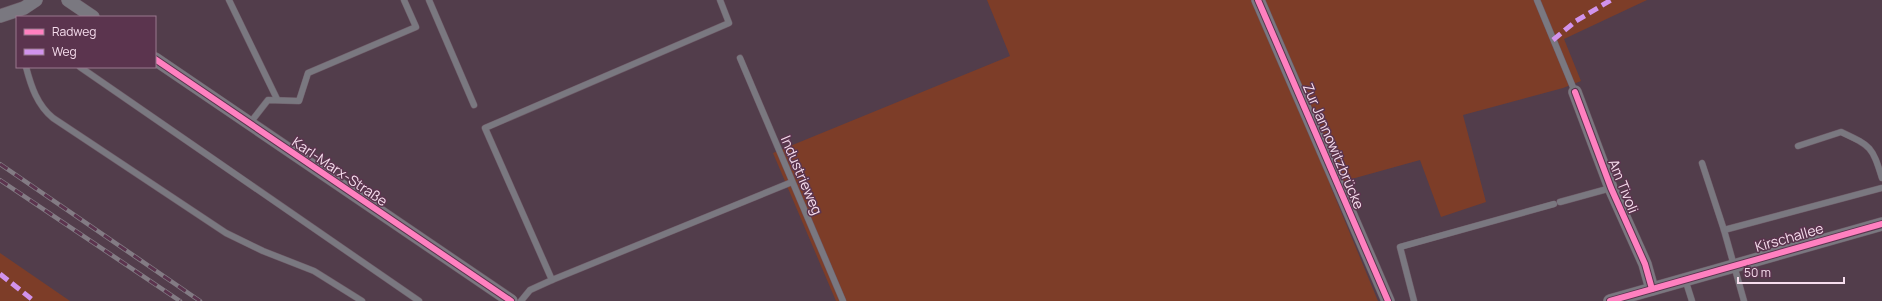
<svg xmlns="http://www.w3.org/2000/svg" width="1882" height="301" font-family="Manrope,sans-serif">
<rect width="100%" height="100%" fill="#523d4b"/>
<g fill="#7d3d28">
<path d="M987,0H1647L1564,39L1581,81L1563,88L1463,115L1486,202L1441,217L1420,160L1330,185L1378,301H836L773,153L1010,56Z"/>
<path d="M0,253L70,301H0Z"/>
</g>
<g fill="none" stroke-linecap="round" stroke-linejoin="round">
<defs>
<g id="lane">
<path d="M229,0L277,99"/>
<path d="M429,0L474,105"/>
<path d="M1537,0L1575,92"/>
<path d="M740,58L843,301"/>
<path d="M26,67C31,86 37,105 53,118L226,233L263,251L314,271L362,301"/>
<path d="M80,67L419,301"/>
<path d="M250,123L268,100L299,101L308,73L416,27L404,0"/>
<path d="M1798,146L1841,132C1871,146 1872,146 1882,178"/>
<path d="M1702,163L1724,230L1744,301"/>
<path d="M1560,202L1611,188"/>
<path d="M1724,230L1882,188"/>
<path d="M1685,279L1692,301"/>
<path d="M552,280L485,128L729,23L720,0"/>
<path d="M521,301L530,290L552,280L792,182"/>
<path d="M1414,301L1400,247L1554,204"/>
</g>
<g id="street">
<path d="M68,0L93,17"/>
<path d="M1258,0L1388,301"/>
<path d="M0,16L24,8L36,0"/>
<path d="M155,59L511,301"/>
<path d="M1575,92L1611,188L1645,264L1652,289"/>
<path d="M1610,301L1882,224"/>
</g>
</defs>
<use href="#lane" stroke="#6e5b67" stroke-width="7"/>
<use href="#street" stroke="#6e5b67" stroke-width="14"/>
<use href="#lane" stroke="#7a7880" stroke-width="6"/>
<use href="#street" stroke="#7a7880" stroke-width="13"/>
<defs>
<g id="rail">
<path d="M0,164L200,301"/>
<path d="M0,180L180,301"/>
</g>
</defs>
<use href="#rail" stroke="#837b84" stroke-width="4.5"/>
<use href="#rail" stroke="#5b344e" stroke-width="3" stroke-dasharray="9" stroke-linecap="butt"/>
<g stroke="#d193ec" stroke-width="5" stroke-dasharray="10 5" stroke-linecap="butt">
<path d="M1553,40L1576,21L1611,0"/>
<path d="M0,274L34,301"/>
</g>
<defs>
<g id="cycleway">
<path d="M1258,0L1388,301"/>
<path d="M155,59L511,301"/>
<path d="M1575,92L1611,188L1645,264L1652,289"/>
<path d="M1610,301L1882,224"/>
</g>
</defs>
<use href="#cycleway" stroke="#5b344e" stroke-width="8"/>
<use href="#cycleway" stroke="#ff80c0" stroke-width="6"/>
</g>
<g text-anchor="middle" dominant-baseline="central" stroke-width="3" stroke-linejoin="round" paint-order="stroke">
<g font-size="14" fill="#f6dded" stroke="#5b344e">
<text transform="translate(1334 146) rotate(67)">Zur Jannowitzbrücke</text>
<text transform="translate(340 171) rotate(34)">Karl-Marx-Straße</text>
<text transform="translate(802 175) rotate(67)">Industrieweg</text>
<text transform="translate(1624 186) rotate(68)">Am Tivoli</text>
<text transform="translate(1789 237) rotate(-16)">Kirschallee</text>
</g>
</g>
<rect x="16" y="16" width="140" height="52" fill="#5b344e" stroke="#99788e"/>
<rect x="24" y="29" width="20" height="6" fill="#ff80c0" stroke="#99788e"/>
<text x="52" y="36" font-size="12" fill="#f6dded">Radweg</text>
<rect x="24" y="49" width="20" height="6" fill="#d193ec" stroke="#99788e"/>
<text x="52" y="56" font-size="12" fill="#f6dded">Weg</text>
<path d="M1738 277v6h106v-6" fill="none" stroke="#f6dded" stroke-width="2"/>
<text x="1744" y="277" font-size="12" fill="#f6dded" stroke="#5b344e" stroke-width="3" paint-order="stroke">50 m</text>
</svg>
